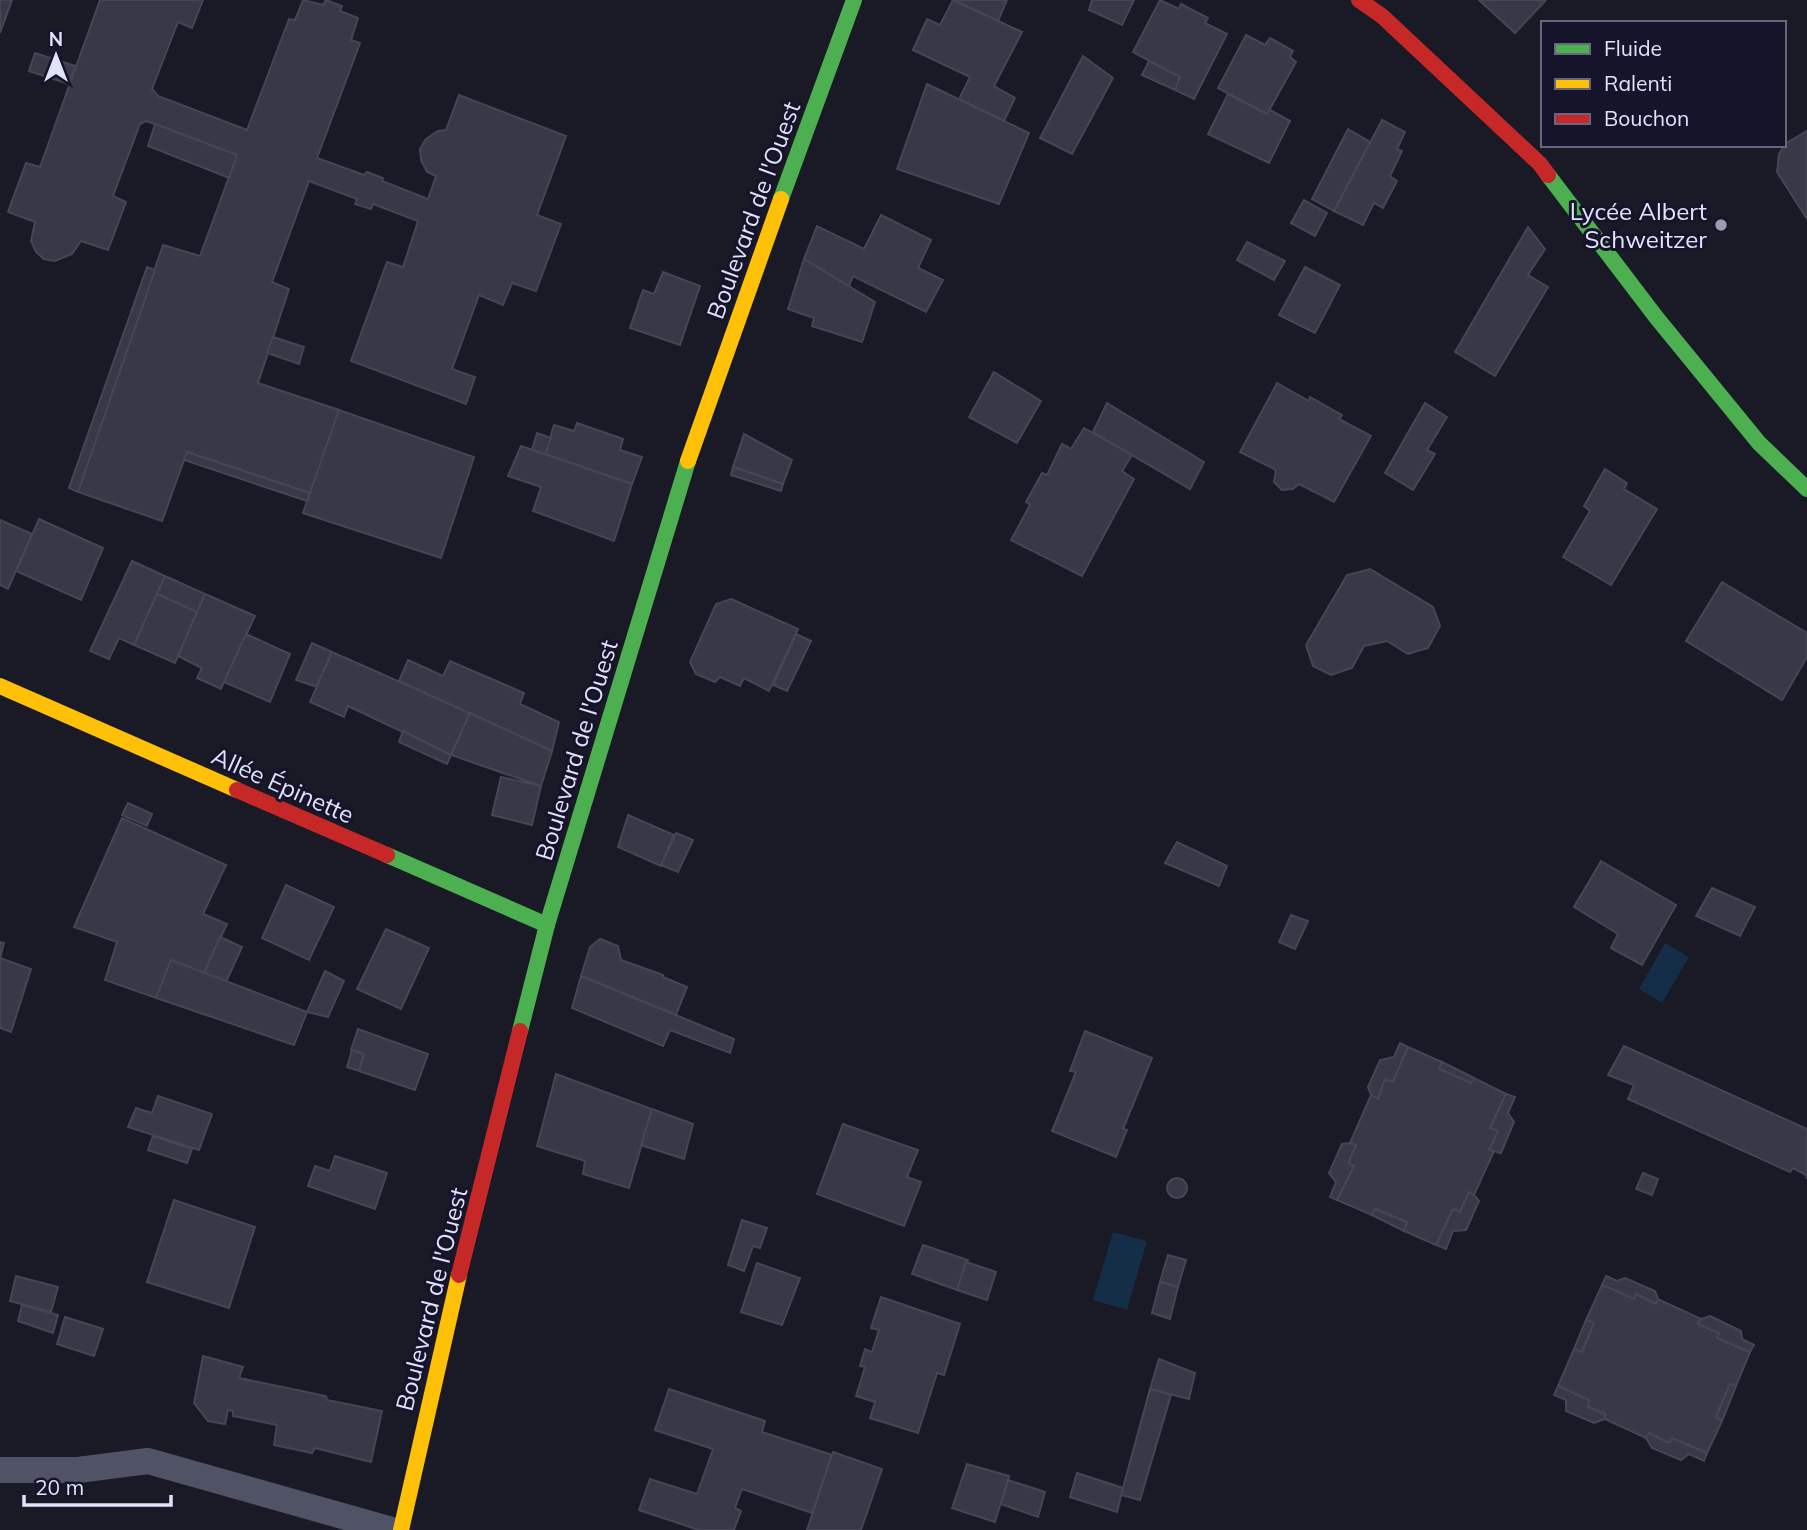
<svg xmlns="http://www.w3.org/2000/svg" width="1807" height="1530" font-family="Mulish,sans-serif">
<rect width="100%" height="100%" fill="#1a1926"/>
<g fill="#142e47">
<path d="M1665,943L1689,957L1662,1003L1639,989Z"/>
<path d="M1113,1232L1147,1241L1127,1310L1093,1300Z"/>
</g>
<g fill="#393847" stroke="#464558" stroke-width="2">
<path d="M0,0H12L0,33Z"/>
<path d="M100,0H203L192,28L178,22L152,89L158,96L247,130L289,19L295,20L303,0L323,5L326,0L342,6L340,11L358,18L351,40L360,43L317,158L364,175L367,172L383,178L382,181L428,199L436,176L427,172L421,160L420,149L426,139L438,131L446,130L459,95L566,136L537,215L561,224L536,291L512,283L503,305L479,295L452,369L475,377L466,404L351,361L387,262L403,267L418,221L373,204L371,209L355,204L357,199L309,181L272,282L289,289L258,383L339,410L310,493L187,452L162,521L78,492L163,245L200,256L237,155L155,124L146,121L140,124L113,196L126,202L108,250L81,241L72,254L55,261L44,259L36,252L31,241L35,222L8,212L26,163L40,167Z"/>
<path d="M953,0H1007L998,21Z"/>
<path d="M953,0L1022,32L994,86L1015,98L1004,121L959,99L970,77L913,50L927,19L940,25Z"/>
<path d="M1092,0H1134L1122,25L1089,10Z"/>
<path d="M1160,0L1179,9L1181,4L1208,18L1205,23L1227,34L1194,99L1175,90L1180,77L1133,52Z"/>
<path d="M1479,0H1546L1515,33Z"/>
<path d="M1246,35L1265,45L1270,38L1293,51L1290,57L1296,62L1267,114L1218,88Z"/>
<path d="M35,53L75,66L69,84L29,71Z"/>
<path d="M1083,56L1113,78L1072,154L1040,138Z"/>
<path d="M1149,61L1180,77L1175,90L1142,75Z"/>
<path d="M927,84L1029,133L999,204L897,169Z"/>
<path d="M1228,94L1267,114L1270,110L1290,121L1269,163L1208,134Z"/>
<path d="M1382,120L1405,132L1397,149L1402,151L1390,176L1397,181L1383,208L1374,203L1363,225L1334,211Z"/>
<path d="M155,124L237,155L229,178L148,146Z"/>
<path d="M1348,129L1370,142L1334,211L1312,199Z"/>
<path d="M1807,131V219L1777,172L1779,154L1785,144Z"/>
<path d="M1304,200L1327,213L1315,236L1291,223Z"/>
<path d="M881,215L931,240L918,268L943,280L926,312L853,276L849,286L804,259L817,226L864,249Z"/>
<path d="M1528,227L1545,249L1528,275L1548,287L1495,376L1455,352Z"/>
<path d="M1247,242L1285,261L1274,280L1237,260Z"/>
<path d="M804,259L875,302L862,342L812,326L814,318L788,309Z"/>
<path d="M147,267L155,270L78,492L69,488Z"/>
<path d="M1305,267L1340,285L1315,333L1279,315Z"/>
<path d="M663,272L700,286L680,345L630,328L643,290L654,294Z"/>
<path d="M273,337L304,347L299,364L267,353Z"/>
<path d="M994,372L1041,401L1017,443L969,417Z"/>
<path d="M1277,383L1309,401L1310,397L1342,415L1339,419L1371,436L1334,502L1299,484L1293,489L1282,490L1274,482L1276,470L1240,452Z"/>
<path d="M1107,403L1204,462L1190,489L1093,432Z"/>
<path d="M1425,403L1447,417L1427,450L1435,454L1413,490L1385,473Z"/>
<path d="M339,410L474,457L441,558L303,513Z"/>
<path d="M577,423L623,439L620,450L642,457L632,484L545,455L554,425L574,431Z"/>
<path d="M1084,428L1132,455L1122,471L1134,479L1082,576L1011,540L1030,505L1026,502L1042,473L1047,475L1062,444L1071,449Z"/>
<path d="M537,433L551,438L545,455L532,450Z"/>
<path d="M744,434L792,460L783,484L733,467Z"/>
<path d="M521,446L632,484L614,541L533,511L541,487L508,476Z"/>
<path d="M187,452L310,493L307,501L184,460Z"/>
<path d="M733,467L783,484L781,491L731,475Z"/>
<path d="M1605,469L1627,483L1624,489L1657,509L1611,585L1563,557L1590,511L1584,506Z"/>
<path d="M39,519L103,548L81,600L16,571Z"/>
<path d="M0,520L32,534L8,589L0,585Z"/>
<path d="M132,561L165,576L134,645L119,638L109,659L90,651Z"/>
<path d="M1370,569L1433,607L1440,626L1428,648L1408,654L1387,641L1364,646L1352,668L1331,675L1313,666L1306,645L1347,575Z"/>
<path d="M165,576L205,594L197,612L157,594Z"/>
<path d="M1722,582L1807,633V657L1782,700L1686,641Z"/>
<path d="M157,594L197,612L175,663L134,645Z"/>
<path d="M205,594L255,616L221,689L197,678L202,668L178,656Z"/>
<path d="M731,599L798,629L769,691L744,678L740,686L720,677L715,682L696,674L690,662L716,604Z"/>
<path d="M246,634L290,654L270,702L224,682Z"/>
<path d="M796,634L811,641L787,691L773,685Z"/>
<path d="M312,643L332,652L317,687L296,680Z"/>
<path d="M332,652L470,713L451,755L348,706L344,717L310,702Z"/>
<path d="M408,660L443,676L450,661L524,693L520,704L559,722L552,751L399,681Z"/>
<path d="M470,713L552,751L541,786L451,755Z"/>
<path d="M403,731L451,755L447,764L399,742Z"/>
<path d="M501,777L541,786L532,825L492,815Z"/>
<path d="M128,803L152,814L147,826L122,815Z"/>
<path d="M628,815L674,835L661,866L618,847Z"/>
<path d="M122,818L226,865L203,914L227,924L204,973L171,960L156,998L105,980L117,942L74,927Z"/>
<path d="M676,833L693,840L678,872L661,865Z"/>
<path d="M1177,842L1227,866L1219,886L1165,863Z"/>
<path d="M1601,861L1676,905L1642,965L1611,948L1618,934L1574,907Z"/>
<path d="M286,885L334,907L309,960L262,938Z"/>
<path d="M1712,888L1755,907L1740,936L1696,916Z"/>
<path d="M1291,915L1308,921L1295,949L1279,942Z"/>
<path d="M386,929L429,948L401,1009L357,989Z"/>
<path d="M220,937L242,947L226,982L204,973Z"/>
<path d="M600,939L618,946L621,960L663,975V977L687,987L676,1015L581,976L590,947Z"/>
<path d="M0,942L4,943L0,958L31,969L11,1032L0,1028Z"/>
<path d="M171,960L307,1012L294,1045L156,998Z"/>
<path d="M325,971L344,981L328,1017L307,1012Z"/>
<path d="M581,976L734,1039L730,1053L670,1030L663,1046L572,1008Z"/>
<path d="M358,1029L428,1054L415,1090L359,1071L364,1054L351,1050Z"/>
<path d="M1085,1031L1152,1058L1123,1129L1127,1130L1116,1157L1052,1131L1076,1072L1070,1071Z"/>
<path d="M1400,1043L1408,1047L1393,1082L1385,1079L1378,1099L1371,1095L1368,1087L1380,1060L1394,1057Z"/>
<path d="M1624,1046L1807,1129V1179L1806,1175L1793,1168L1790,1172L1628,1099L1634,1085L1608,1075Z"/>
<path d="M1408,1047L1442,1062L1439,1069L1471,1083L1474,1078L1506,1094L1490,1128L1498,1131L1489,1150L1494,1151L1474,1195L1469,1192L1460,1212L1453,1209L1436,1245L1404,1231L1407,1222L1375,1209L1372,1215L1337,1200L1354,1166L1348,1163L1356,1145L1350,1143L1371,1095L1378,1099L1385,1079L1393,1082Z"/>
<path d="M352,1050L364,1054L359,1071L347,1067Z"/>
<path d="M1442,1062L1474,1078L1471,1083L1439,1069Z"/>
<path d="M556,1074L652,1109L629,1188L583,1174L585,1161L537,1146Z"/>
<path d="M1506,1094L1515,1097L1508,1113L1514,1122L1501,1153L1489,1150L1498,1131L1490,1128Z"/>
<path d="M158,1096L212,1114L199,1150L128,1127L136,1108L152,1113Z"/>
<path d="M652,1109L693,1124L684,1159L641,1145Z"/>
<path d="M843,1124L918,1150L907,1177L921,1182L904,1226L817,1194Z"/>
<path d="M153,1136L192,1149L187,1163L148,1150Z"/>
<path d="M1350,1143L1356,1145L1348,1163L1354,1166L1337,1200L1330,1197L1336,1182L1329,1173L1342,1144Z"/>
<path d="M335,1156L387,1173L375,1209L308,1186L315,1166L330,1171Z"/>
<path d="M1643,1173L1658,1179L1652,1195L1636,1189Z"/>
<circle cx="1177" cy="1188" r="10"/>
<path d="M1469,1192L1474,1195L1479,1201L1466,1230L1453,1231L1446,1249L1436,1245L1453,1209L1460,1212Z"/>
<path d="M174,1200L255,1227L229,1308L147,1282Z"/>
<path d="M1375,1209L1407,1222L1404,1231L1372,1215Z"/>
<path d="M742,1220L767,1228L760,1248L753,1246L744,1271L728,1265Z"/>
<path d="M923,1245L968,1260L957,1290L912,1274Z"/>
<path d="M1168,1255L1186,1260L1178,1287L1160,1282Z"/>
<path d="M966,1262L996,1272L987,1300L957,1290Z"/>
<path d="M757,1263L800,1278L782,1325L741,1312Z"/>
<path d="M16,1276L58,1287L51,1312L10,1301Z"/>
<path d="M1606,1276L1617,1281L1625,1278L1655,1291L1658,1299L1656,1304L1636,1294L1634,1299L1602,1285Z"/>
<path d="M1160,1282L1178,1287L1170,1319L1152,1313Z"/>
<path d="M1602,1285L1634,1299L1636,1294L1656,1304L1658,1299L1701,1319L1698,1324L1719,1333L1717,1338L1750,1352L1736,1386L1730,1384L1716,1417L1722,1421L1707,1453L1672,1438L1669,1443L1649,1433L1646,1438L1605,1419V1414L1588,1407L1589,1400L1558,1386L1574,1349L1582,1352L1594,1323L1586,1320Z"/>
<path d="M881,1297L960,1324L944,1375L937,1373L918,1433L870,1418L875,1402L856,1396L865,1367L860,1366L865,1349L872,1352L879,1330L871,1328Z"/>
<path d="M22,1305L58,1315L53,1333L18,1321Z"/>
<path d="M1710,1316L1741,1331L1742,1339L1754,1345L1750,1352L1717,1338L1719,1333L1698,1324L1701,1319Z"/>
<path d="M65,1317L103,1329L94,1356L57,1344Z"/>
<path d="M1586,1320L1594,1323L1582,1352L1574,1349Z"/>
<path d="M203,1356L243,1367L239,1378L326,1396L327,1400L382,1411L371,1462L315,1448L312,1453L274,1445L277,1425L233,1416V1411L228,1410L225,1424L208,1421L194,1403Z"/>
<path d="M1159,1359L1195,1373L1189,1399L1150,1389Z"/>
<path d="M1730,1384L1736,1386L1722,1421L1716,1417Z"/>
<path d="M1558,1386L1589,1400L1588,1407L1605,1414V1419L1594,1423L1566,1411V1400L1554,1395Z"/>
<path d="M669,1389L765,1421L762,1432L832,1455L812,1513L742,1489L735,1508L741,1511L734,1530H699L639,1510L650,1479L697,1494L713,1449L655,1430Z"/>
<path d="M1150,1389L1171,1395L1140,1500L1121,1495Z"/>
<path d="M1649,1433L1669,1443L1672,1438L1707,1453L1704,1461L1689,1454L1681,1460L1652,1448L1646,1438Z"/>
<path d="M833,1452L882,1469L861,1530H807Z"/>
<path d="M967,1464L1009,1476L995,1522L952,1508Z"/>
<path d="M1077,1473L1123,1488L1117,1512L1070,1497Z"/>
<path d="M1008,1480L1045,1492L1038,1517L1001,1504Z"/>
</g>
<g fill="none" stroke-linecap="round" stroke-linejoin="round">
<path stroke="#505265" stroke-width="26" d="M0,1470H78L148,1461L392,1530"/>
<g stroke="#4caf50" stroke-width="16">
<path d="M1548,175L1656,317L1759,443L1807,489"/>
<path d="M781,199L854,0"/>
<path d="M387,855L547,925"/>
<path d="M520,1031L547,925L688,461"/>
</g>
<g stroke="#ffc107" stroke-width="16">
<path d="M688,461L781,199"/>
<path d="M0,686L237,790"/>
<path d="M401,1530L459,1275"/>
</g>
<g stroke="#c62828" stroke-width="16">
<path d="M1359,0L1382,16L1540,164L1548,175"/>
<path d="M237,790L387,855"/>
<path d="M459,1275L520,1031"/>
</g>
</g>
<circle fill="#9b9cb1" stroke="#15142b" stroke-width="2.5" cx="1721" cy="225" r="7"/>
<g text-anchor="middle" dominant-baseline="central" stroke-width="6" stroke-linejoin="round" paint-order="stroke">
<g font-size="24" fill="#e1e2fc" stroke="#15142b">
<text transform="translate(753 210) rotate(-70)">Boulevard de l'Ouest</text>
<text transform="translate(576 750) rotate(-73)">Boulevard de l'Ouest</text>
<text transform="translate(283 785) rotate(24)">Allée Épinette</text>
<text transform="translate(431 1299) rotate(-76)">Boulevard de l'Ouest</text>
</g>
<g font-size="24" fill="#e1e2fc" stroke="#15142b" text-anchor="end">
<text x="1707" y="211">Lycée Albert<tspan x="1707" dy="28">Schweitzer</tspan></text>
</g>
</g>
<rect x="1541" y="21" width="245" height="126" fill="#15142b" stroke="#67667f" stroke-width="2"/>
<rect x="1555" y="44" width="35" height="10" fill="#4caf50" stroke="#67667f" stroke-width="2"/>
<text x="1604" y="56" font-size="21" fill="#e1e2fc">Fluide</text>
<rect x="1555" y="79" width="35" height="10" fill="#ffc107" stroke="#67667f" stroke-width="2"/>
<text x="1604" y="91" font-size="21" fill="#e1e2fc">Ralenti</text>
<rect x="1555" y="114" width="35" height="10" fill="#c62828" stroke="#67667f" stroke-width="2"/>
<text x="1604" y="126" font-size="21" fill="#e1e2fc">Bouchon</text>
<g transform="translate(56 56)" stroke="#15142b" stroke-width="5" paint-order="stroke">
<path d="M0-5L12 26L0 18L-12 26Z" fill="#e1e2fc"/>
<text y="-10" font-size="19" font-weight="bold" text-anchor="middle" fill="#e1e2fc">N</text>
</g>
<path d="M24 1495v10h147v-10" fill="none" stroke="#e1e2fc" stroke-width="3.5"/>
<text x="35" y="1495" font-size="21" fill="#e1e2fc" stroke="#15142b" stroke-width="5" paint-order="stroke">20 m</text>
</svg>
